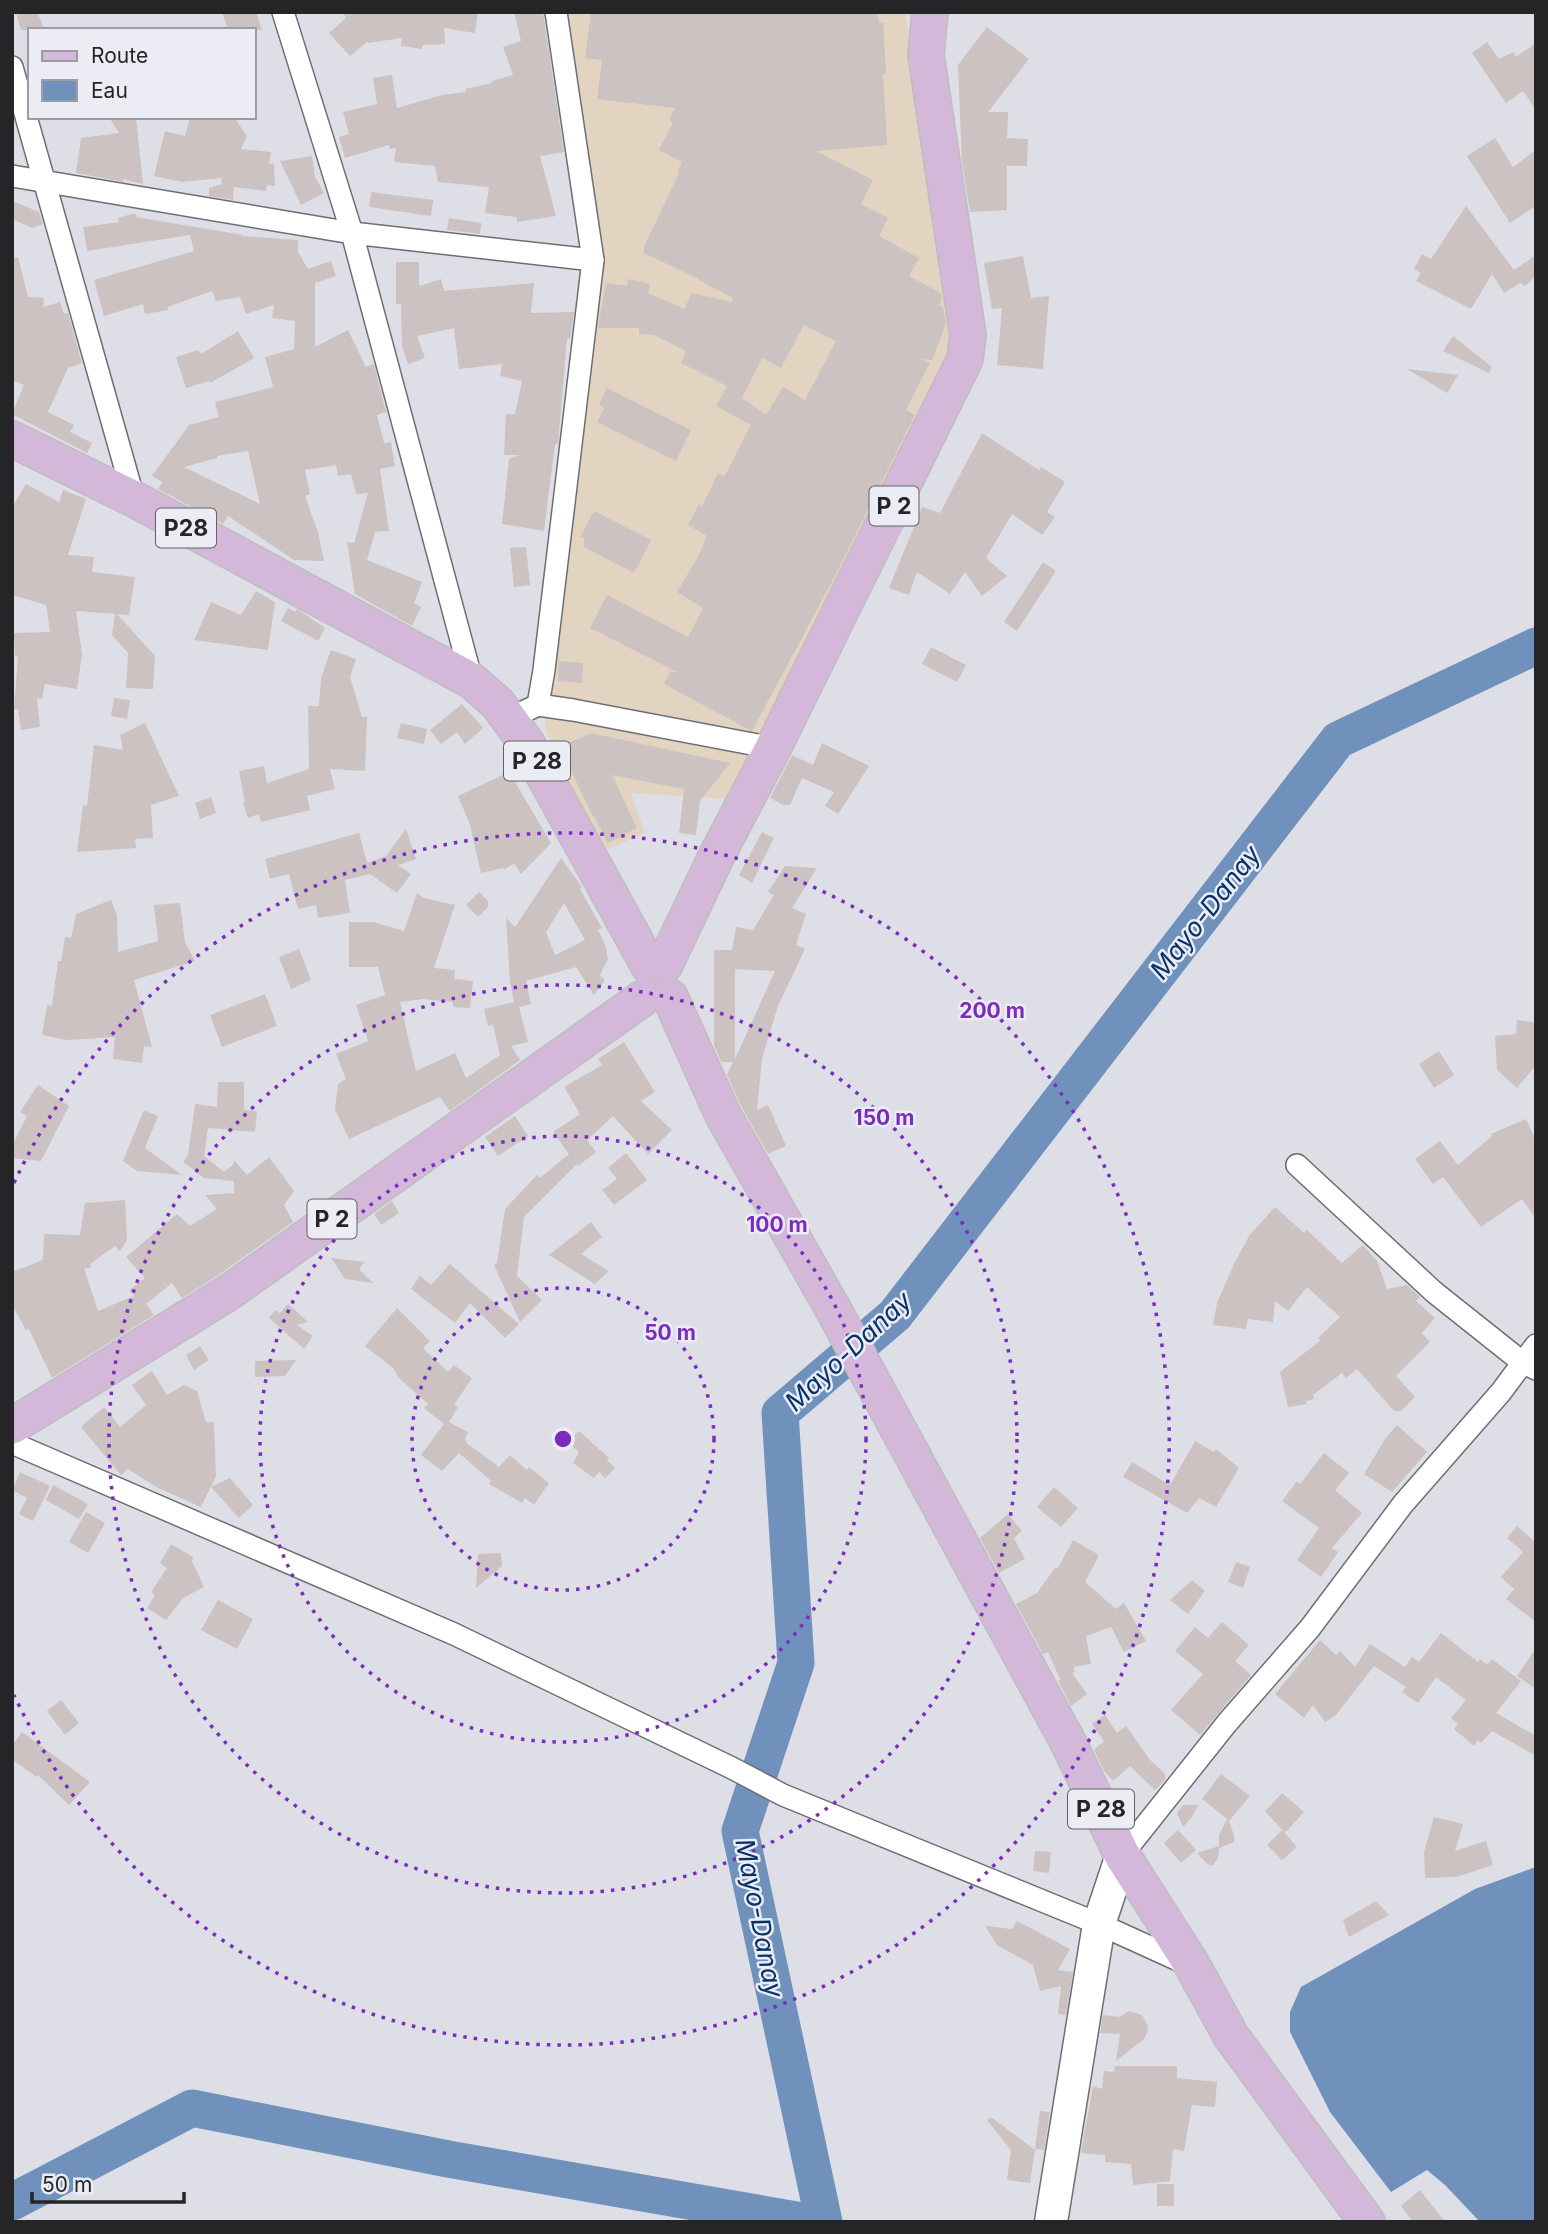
<svg xmlns="http://www.w3.org/2000/svg" width="1548" height="2234" font-family="Inter,sans-serif">
<rect width="100%" height="100%" fill="#dedfe6"/>
<path fill="#e3d3c1" d="M563,12H905L948,259L955,336L937,392L729,799L631,793L645,833L602,852L545,728L601,250Z"/>
<path fill="#7191bd" d="M1536,1867V2222H1480L1445,2185L1427,2170L1391,2192L1330,2112L1290,2032V2012L1301,1987L1475,1889Z"/>
<g fill="none" stroke-linecap="round" stroke-linejoin="round">
<g stroke="#7191bd" stroke-width="37">
<path d="M12,2202L192,2108L448,2159L808,2222"/>
<path d="M824,2222L740,1831L796,1663L780,1413L895,1315L1338,740L1536,646"/>
</g>
</g>
<g fill="#cbc2c1" fill-rule="evenodd">
<path d="M16,12H37L45,30H21Z"/>
<path d="M222,12H256L262,30H228Z"/>
<path d="M343,12H478L475,33L444,28L445,44L422,45V49L401,46L402,38L368,43V41L350,56L329,33L346,18Z"/>
<path d="M514,12H543L564,152L540,156L556,216L517,222V217L485,213L489,187L438,182L435,166L394,162L396,148L390,149L389,145L345,158L339,137L349,134L343,112L377,104L373,78L392,75L397,108L442,95L466,92L465,89L492,83V81L513,75L503,47L521,41Z"/>
<path d="M591,12H878L879,23H883L886,73L883,74L887,145L816,151L873,180L861,204L888,218L879,236L919,258L909,276L941,293L942,298L939,305L943,307L946,323L932,360L922,359L930,363L906,410L915,415L834,578L752,731L664,684L670,672H677L590,628L607,595L688,637L703,608L677,592L699,555L707,536L688,525L699,504L702,506L718,473L724,477L751,425L716,406L727,386L681,363L686,351L654,335L639,334V328H598L606,283L627,286L628,279L650,284L648,293L684,309L692,293L732,302L733,298L699,280V279L644,253V247L679,173L677,172L682,162L659,150L673,122L669,120L675,108L597,99L602,60L585,58ZM804,325L836,341L805,400L783,387L766,415L742,398L762,358L781,368Z"/>
<path d="M987,27L1029,59L988,112H1008L1007,138L1028,139L1027,166H1007V210L970,212L962,163L958,65Z"/>
<path d="M1487,42L1499,59L1513,52L1516,57L1536,43V110L1523,91L1506,103L1472,53Z"/>
<path d="M109,117H136L143,184L123,179L124,182L76,173L81,138L119,133Z"/>
<path d="M190,117H234L247,136L241,149L271,152L269,164L274,163L275,186L267,185L266,191L234,187L233,200L209,196V188L222,184L221,178L182,182L154,176L165,131L185,136Z"/>
<path d="M1495,138L1513,167L1536,150V206L1510,223L1467,156Z"/>
<path d="M312,156L315,177L324,193L301,205L280,161Z"/>
<path d="M371,192L433,200L431,216L369,207Z"/>
<path d="M12,201L39,212L43,224L32,228L12,219Z"/>
<path d="M1466,206L1514,270L1536,255V276L1525,286L1520,283L1504,293L1492,274L1471,309L1416,281L1421,273L1414,269L1422,254L1431,259Z"/>
<path d="M135,213L136,217L244,235L241,236L298,240V252L308,269L331,261L336,276L315,283V347L348,330L366,367L374,364L386,412L377,415L384,443L391,442L395,466L380,469L389,531L375,532L367,560L422,582L414,603L421,607L412,626L355,594L347,542L354,543L368,493L356,494L351,474L338,476L336,465L305,470L310,494L305,496L318,532L324,561L294,560L228,516L223,524L158,489L162,482L152,476L189,425L219,417L215,402L273,387L265,357L294,349L295,321L272,318L274,305L246,314L240,297L216,301L212,291L167,307L169,310L145,314L143,304L104,316L94,280L194,251L190,235L87,251L83,227L119,222L118,218ZM248,451L260,504L184,467L217,458V456Z"/>
<path d="M449,218L481,223L480,234L447,230Z"/>
<path d="M1023,256L1031,298L1049,296L1043,369L997,365L1002,308L992,309L984,263Z"/>
<path d="M18,257L28,297L44,298L43,307L60,302L64,314L68,313L82,363L68,368L48,412L74,425L70,432L92,443L87,453L12,414L24,385L12,380V258Z"/>
<path d="M396,262H419V286L441,279L444,291L534,283L531,313L574,312L570,339H567L558,444H555L544,531L502,524L509,459L520,455H504L506,414H515L522,381L500,376L502,364L459,369L454,328L417,336L425,358L408,364L402,346L401,304H396Z"/>
<path d="M238,331L254,358L210,383L209,381L186,388L176,357L198,350L201,354Z"/>
<path d="M1453,336L1492,367L1489,373L1443,351Z"/>
<path d="M1407,369L1458,375L1447,393Z"/>
<path d="M607,388L691,430L676,461L597,422L604,408L599,405Z"/>
<path d="M982,433L1039,470L1041,467L1065,482L1047,512L1055,517L1042,535L1012,514L986,558L1007,576L982,596L965,572L950,594L917,572L909,595L889,588L922,507L940,513Z"/>
<path d="M26,484L59,502L63,490L86,499L68,555L94,557L92,572L135,577L129,615L117,614L155,656L153,689L126,688L128,653L112,635L115,614L76,611L82,654L77,689L45,684L42,699L37,698L40,727L21,730L18,709H14L18,656H15L14,633L50,632L46,605L12,595V508Z"/>
<path d="M594,511L651,540L634,573L584,547V538L580,537Z"/>
<path d="M526,547L530,585L514,587L510,548Z"/>
<path d="M1043,562L1056,571L1017,631L1004,622Z"/>
<path d="M256,591L275,602L268,650L194,640L211,602L241,615Z"/>
<path d="M288,608L295,612L297,609L325,628L318,641L281,621Z"/>
<path d="M931,647L966,665L957,682L922,664Z"/>
<path d="M331,650L356,659L350,677L362,717H367L365,771L330,769L335,789L307,796L310,810L261,822L259,814L248,818L243,802H245L239,771L264,766L267,783L309,769L308,706H319L321,678Z"/>
<path d="M559,661L583,663L582,683L558,681Z"/>
<path d="M114,698L130,700L127,719L111,716Z"/>
<path d="M462,704L483,728L465,744L457,732L441,744L430,730Z"/>
<path d="M145,723L179,796L151,805L153,838L135,839L136,848L77,852L83,805L87,806L94,745L123,750L120,735Z"/>
<path d="M401,723L427,729L424,744L397,738Z"/>
<path d="M591,733L730,763L700,801L696,835L679,833L684,789L612,775L637,828L608,843L594,816L593,817L560,747Z"/>
<path d="M822,743L869,766L838,814L825,806L834,792L802,778L790,805H783L770,798L792,755L813,765Z"/>
<path d="M509,772L551,843L521,874L514,863L504,870L503,868L481,873L470,825L458,796Z"/>
<path d="M211,797L216,813L200,819L195,803Z"/>
<path d="M406,829L416,859L398,865L411,874L397,893L370,874L345,880L350,913L318,918L316,905L298,909L289,874L270,879L265,859L359,833L367,863L386,856Z"/>
<path d="M762,832L774,838L752,883L739,875Z"/>
<path d="M561,858L582,887L580,889L602,928L598,930L606,947L608,959L600,975L605,980L594,995L576,967L526,981L531,1004L519,1007L528,1042L511,1046L520,1060L450,1111L440,1097L349,1139L335,1109L338,1084L346,1079L336,1054L368,1041L356,1005L385,995L378,967H349V922H373L404,931L417,893L424,898L455,905L434,968L455,970L454,979L473,981L470,1008L453,1007V1002L423,999L400,1002L416,1071L455,1053L466,1078L500,1055L493,1025L488,1026L484,1009L514,1002L510,982L506,918L515,927ZM564,903L585,940L555,955L546,932Z"/>
<path d="M785,866L817,868L792,908L806,914L796,945L805,949L778,1006L762,1058L757,1110L768,1105L786,1146L768,1154L741,1106L727,1075L733,1062H721L714,1045V950H732L736,927L753,930L774,895L768,892ZM735,969L775,971L735,1059Z"/>
<path d="M479,892L488,901V907L478,917L466,905Z"/>
<path d="M111,900L117,915L118,952L158,941L154,905L180,903L185,942L195,961L134,980L152,1047L144,1046L142,1063L113,1059L115,1037L67,1040L42,1035L47,1005L52,1006L58,961H61L65,937L71,938L76,914Z"/>
<path d="M299,949L311,980L291,989L279,957Z"/>
<path d="M265,994L277,1026L222,1047L210,1015Z"/>
<path d="M1517,1020L1536,1023V1065L1517,1088L1497,1070L1495,1036L1516,1034Z"/>
<path d="M624,1042L655,1092L641,1101L672,1130L648,1154L613,1116L587,1140L596,1152L578,1166L577,1164L524,1217L517,1276L542,1300L520,1322L494,1265L497,1263L505,1209L537,1175L540,1178L569,1154L553,1132L580,1114L564,1087L602,1065L598,1059Z"/>
<path d="M1439,1051L1454,1075L1434,1088L1419,1064Z"/>
<path d="M218,1082H244V1110L257,1111L255,1132L208,1128L204,1156L224,1172L234,1164V1160L247,1175L269,1157L294,1191L284,1205L293,1222L217,1276L182,1298L172,1283L146,1304L154,1315L52,1378L29,1329L26,1330L12,1305V1272L43,1260L44,1234L80,1235L85,1203L125,1200L127,1240L120,1251L115,1246L90,1264L91,1268H84L98,1311L134,1296L129,1290L145,1278L126,1257L177,1214L190,1226L217,1209L205,1195L234,1193V1181L204,1178L183,1162L188,1155L195,1104L217,1107Z"/>
<path d="M38,1085L69,1106L41,1161L12,1158V1146L27,1116L20,1112Z"/>
<path d="M144,1110L158,1116L145,1148L182,1175L137,1171L123,1161Z"/>
<path d="M515,1116L528,1136L498,1156L485,1137Z"/>
<path d="M1526,1119L1536,1141V1219L1522,1199L1481,1227L1443,1177L1433,1184L1415,1159L1440,1141L1458,1165L1492,1136L1491,1134Z"/>
<path d="M626,1153L647,1180L614,1205L602,1190L617,1179L608,1168Z"/>
<path d="M392,1201L399,1213L381,1225L374,1214Z"/>
<path d="M1275,1207L1304,1233L1307,1230L1342,1263L1363,1245L1377,1261L1387,1289L1407,1285L1420,1297L1416,1301L1435,1318L1422,1333L1430,1342L1396,1376L1415,1397L1401,1411H1394L1357,1369L1346,1378L1342,1373L1313,1395L1314,1399L1306,1401L1307,1404L1288,1407L1280,1372L1321,1340L1318,1338L1340,1317L1307,1287L1288,1311L1275,1301L1273,1322L1248,1319L1246,1329L1213,1325L1217,1303L1233,1266L1249,1236Z"/>
<path d="M591,1222L602,1237L581,1254L609,1271L595,1284L549,1255Z"/>
<path d="M331,1258L365,1262L359,1269L373,1283L345,1279Z"/>
<path d="M450,1264L519,1324L505,1338L470,1303L455,1323L411,1289L420,1276L431,1285Z"/>
<path d="M288,1304L308,1322L297,1325L313,1336L304,1349L269,1318L275,1310L280,1313Z"/>
<path d="M397,1308L430,1341L423,1348L448,1372L454,1365L472,1378L454,1405L458,1407L449,1422L468,1432L465,1439L468,1444L499,1467L510,1455L527,1470L529,1467L549,1483L534,1505L525,1498L522,1503L489,1484L491,1481L459,1453L442,1471L421,1455L444,1424L424,1408L428,1404L398,1377L394,1369L365,1346Z"/>
<path d="M200,1346L209,1360L194,1370L186,1355Z"/>
<path d="M296,1360L285,1376L255,1377V1361Z"/>
<path d="M152,1371L167,1395L184,1385L197,1391L206,1422H214L216,1476L201,1507L158,1488L128,1469L121,1475L81,1427L104,1407L120,1427L146,1405L132,1385Z"/>
<path d="M1397,1425L1427,1452L1392,1492L1364,1474L1385,1439Z"/>
<path d="M579,1431L609,1458L607,1460L615,1468L605,1478L599,1472L594,1478L573,1463L579,1452L568,1442Z"/>
<path d="M1195,1441L1214,1452L1216,1449L1239,1468L1216,1507L1199,1498L1187,1513L1123,1477L1132,1462L1170,1485Z"/>
<path d="M1324,1453L1349,1473L1335,1490L1362,1513L1332,1548L1338,1552L1321,1577L1297,1560L1319,1528L1282,1501L1297,1481L1300,1484Z"/>
<path d="M20,1472L50,1486L33,1521L19,1514L27,1498L12,1490Z"/>
<path d="M230,1478L253,1505L239,1518L211,1487Z"/>
<path d="M53,1485L88,1504L79,1519L46,1500Z"/>
<path d="M1054,1487L1078,1508L1061,1527L1037,1507Z"/>
<path d="M86,1512L105,1523L88,1553L69,1542Z"/>
<path d="M1008,1514L1022,1531L1014,1538L1025,1559L999,1573L980,1538Z"/>
<path d="M1517,1526L1534,1541L1536,1539V1622L1506,1599L1514,1589L1501,1577L1523,1552L1507,1538Z"/>
<path d="M1073,1540L1099,1555L1085,1582L1116,1609L1124,1603L1146,1641L1124,1652L1111,1627L1086,1636L1091,1664L1073,1667L1075,1672L1072,1673L1087,1694L1071,1706L1058,1681L1062,1678L1060,1679L1048,1652L1043,1654L1016,1604L1037,1593L1055,1568H1058Z"/>
<path d="M171,1544L193,1557L192,1561L204,1587L183,1598L166,1620L147,1608L155,1595L151,1592L167,1568L160,1563Z"/>
<path d="M501,1553L502,1566L476,1588L478,1554Z"/>
<path d="M1236,1562L1250,1567L1243,1588L1228,1582Z"/>
<path d="M1192,1580L1205,1591L1188,1614L1170,1600Z"/>
<path d="M218,1600L253,1619L237,1649L201,1630Z"/>
<path d="M1222,1622L1249,1645L1235,1661L1251,1675L1200,1735L1171,1710L1203,1674L1175,1651L1195,1627L1208,1638Z"/>
<path d="M1441,1633L1478,1662L1480,1659L1487,1665L1492,1659L1521,1681L1496,1713L1536,1736V1756L1492,1731L1481,1743L1478,1740L1474,1746L1454,1729L1458,1724L1451,1718L1466,1700L1436,1677L1418,1703L1402,1692L1406,1687L1374,1666L1336,1715L1325,1722L1313,1705L1304,1718L1275,1694L1320,1640L1336,1655L1340,1651L1355,1667L1370,1644L1405,1667L1412,1657L1419,1662Z"/>
<path d="M1536,1648V1689L1517,1676Z"/>
<path d="M61,1700L79,1723L65,1735L47,1711Z"/>
<path d="M1105,1715L1117,1733L1126,1726L1150,1760L1165,1774V1780L1155,1790L1130,1766L1113,1781L1104,1771L1094,1750L1104,1741L1092,1724Z"/>
<path d="M22,1732L90,1782L69,1805L38,1775L36,1777L12,1759V1746Z"/>
<path d="M1221,1774L1250,1796L1229,1821L1234,1835V1842L1219,1848L1218,1858L1212,1866L1206,1863L1197,1853L1219,1846V1835L1227,1819L1202,1799Z"/>
<path d="M1282,1793L1304,1812L1285,1833L1265,1811Z"/>
<path d="M1183,1805H1198L1192,1817L1183,1827L1177,1813Z"/>
<path d="M1434,1817L1463,1824L1455,1851L1486,1841L1493,1865L1456,1877L1425,1878L1424,1852Z"/>
<path d="M1178,1830L1196,1850L1181,1863L1164,1843Z"/>
<path d="M1282,1830L1297,1847L1282,1860L1267,1845Z"/>
<path d="M1035,1851L1051,1852L1049,1873L1033,1871Z"/>
<path d="M1376,1901L1389,1915L1349,1937L1343,1920Z"/>
<path d="M1017,1921L1070,1949L1058,1970L1073,1972L1066,2015L1058,2014L1061,1986L1040,1991L1033,1965L997,1945L985,1926L1012,1929Z"/>
<path d="M1129,2011L1142,2015L1148,2026L1147,2033L1144,2039L1116,2061L1120,2034L1100,2033L1103,2015L1120,2017Z"/>
<path d="M1115,2066H1177V2078L1217,2082L1215,2107L1192,2105L1184,2151L1173,2149L1170,2181L1133,2185L1131,2164L1105,2162V2155L1081,2153L1093,2086L1102,2089L1104,2071L1114,2072Z"/>
<path d="M1040,2111L1050,2112L1044,2150L1035,2149Z"/>
<path d="M991,2117L1035,2150L1030,2183L1007,2180L1011,2150L987,2120Z"/>
<rect x="1157" y="2184" width="17" height="22"/>
<path d="M1420,2190L1445,2222H1413L1401,2206Z"/>
</g>
<g fill="none" stroke-linecap="round" stroke-linejoin="round">
<defs>
<g id="street">
<path d="M283,12L352,233L472,681"/>
<path d="M12,67L134,499"/>
<path d="M12,176L352,233L593,260"/>
<path d="M538,705L544,670L593,260L556,12"/>
<path d="M525,711L538,705L573,710L773,748"/>
<path d="M1297,1165L1434,1292L1522,1362L1536,1369"/>
<path d="M12,1443L454,1634L732,1768L783,1795L1099,1924L1187,1964"/>
<path d="M1122,1855L1227,1723L1310,1628L1403,1504L1501,1392L1536,1345"/>
</g>
<path id="secondary" d="M1051,2222L1099,1924L1122,1855"/>
<g id="primary">
<path d="M12,439L134,499L472,681L498,704L527,744L649,966"/>
<path d="M664,966L716,857L773,748L965,359L968,335L926,55L930,12"/>
<path d="M670,997L723,1115L833,1309L1068,1742L1122,1855L1192,1965L1231,2036L1367,2222"/>
<path d="M12,1426L228,1293L643,998"/>
</g>
</defs>
<use href="#street" stroke="#6d6e74" stroke-width="24"/>
<use href="#secondary" stroke="#6d6e74" stroke-width="35"/>
<use href="#primary" stroke="#bebebe" stroke-width="38"/>
<use href="#street" stroke="#fff" stroke-width="21"/>
<use href="#secondary" stroke="#fff" stroke-width="32"/>
<use href="#primary" stroke="#d3b8da" stroke-width="35"/>
</g>
<g fill="none" stroke="#7b2cbf" stroke-width="3.5" stroke-dasharray="3.5 7">
<circle cx="563" cy="1439" r="151"/>
<circle cx="563" cy="1439" r="303"/>
<circle cx="563" cy="1439" r="454"/>
<path d="M14 1183A606 606 0 1 1 14 1695"/>
</g>
<g text-anchor="middle" dominant-baseline="central" stroke-width="5" stroke-linejoin="round" paint-order="stroke">
<g fill="#ebecf4" stroke="#606165" stroke-width="2">
<rect x="869.5" y="486.5" width="49" height="39" rx="5"/>
<rect x="156" y="508.5" width="60" height="39" rx="5"/>
<rect x="504" y="741.5" width="66" height="39" rx="5"/>
<rect x="307.5" y="1199.5" width="49" height="39" rx="5"/>
<rect x="1068" y="1789.5" width="66" height="39" rx="5"/>
</g>
<g font-size="23" font-weight="bold" fill="#252528">
<text x="894" y="506">P 2</text>
<text x="186" y="528">P28</text>
<text x="537" y="761">P 28</text>
<text x="332" y="1219">P 2</text>
<text x="1101" y="1809">P 28</text>
</g>
<g font-size="26" font-style="italic" fill="#06336a" stroke="#ebecf4">
<text transform="translate(1205 912) rotate(-52)">Mayo-Danay</text>
<text transform="translate(848 1351) rotate(-43)">Mayo-Danay</text>
<text transform="translate(760 1918) rotate(79)">Mayo-Danay</text>
</g>
</g>
<circle cx="563" cy="1439" r="10" fill="#7b2cbf" stroke="#ebecf4" stroke-width="3.5"/>
<g font-size="21" text-anchor="middle" font-weight="bold" fill="#7b2cbf" stroke="#ebecf4" stroke-width="5" stroke-linejoin="round" paint-order="stroke">
<text x="992" y="1018">200 m</text>
<text x="884" y="1125">150 m</text>
<text x="777" y="1232">100 m</text>
<text x="670" y="1340">50 m</text>
</g>
<rect width="1548" height="2234" fill="none" stroke="#252528" stroke-width="28"/>
<rect x="28" y="28" width="228" height="91" fill="#ebecf4" stroke="#9c9ca2" stroke-width="2"/>
<rect x="42" y="51" width="35" height="10" fill="#d3b8da" stroke="#9c9ca2" stroke-width="2"/>
<text x="91" y="63" font-size="21" fill="#252528">Route</text>
<rect x="42" y="80" width="35" height="21" fill="#7191bd" stroke="#9c9ca2" stroke-width="2"/>
<text x="91" y="98" font-size="21" fill="#252528">Eau</text>
<path d="M32 2192v10h152v-10" fill="none" stroke="#252528" stroke-width="3.5"/>
<text x="42" y="2192" font-size="21" fill="#252528" stroke="#ebecf4" stroke-width="5" paint-order="stroke">50 m</text>
</svg>
